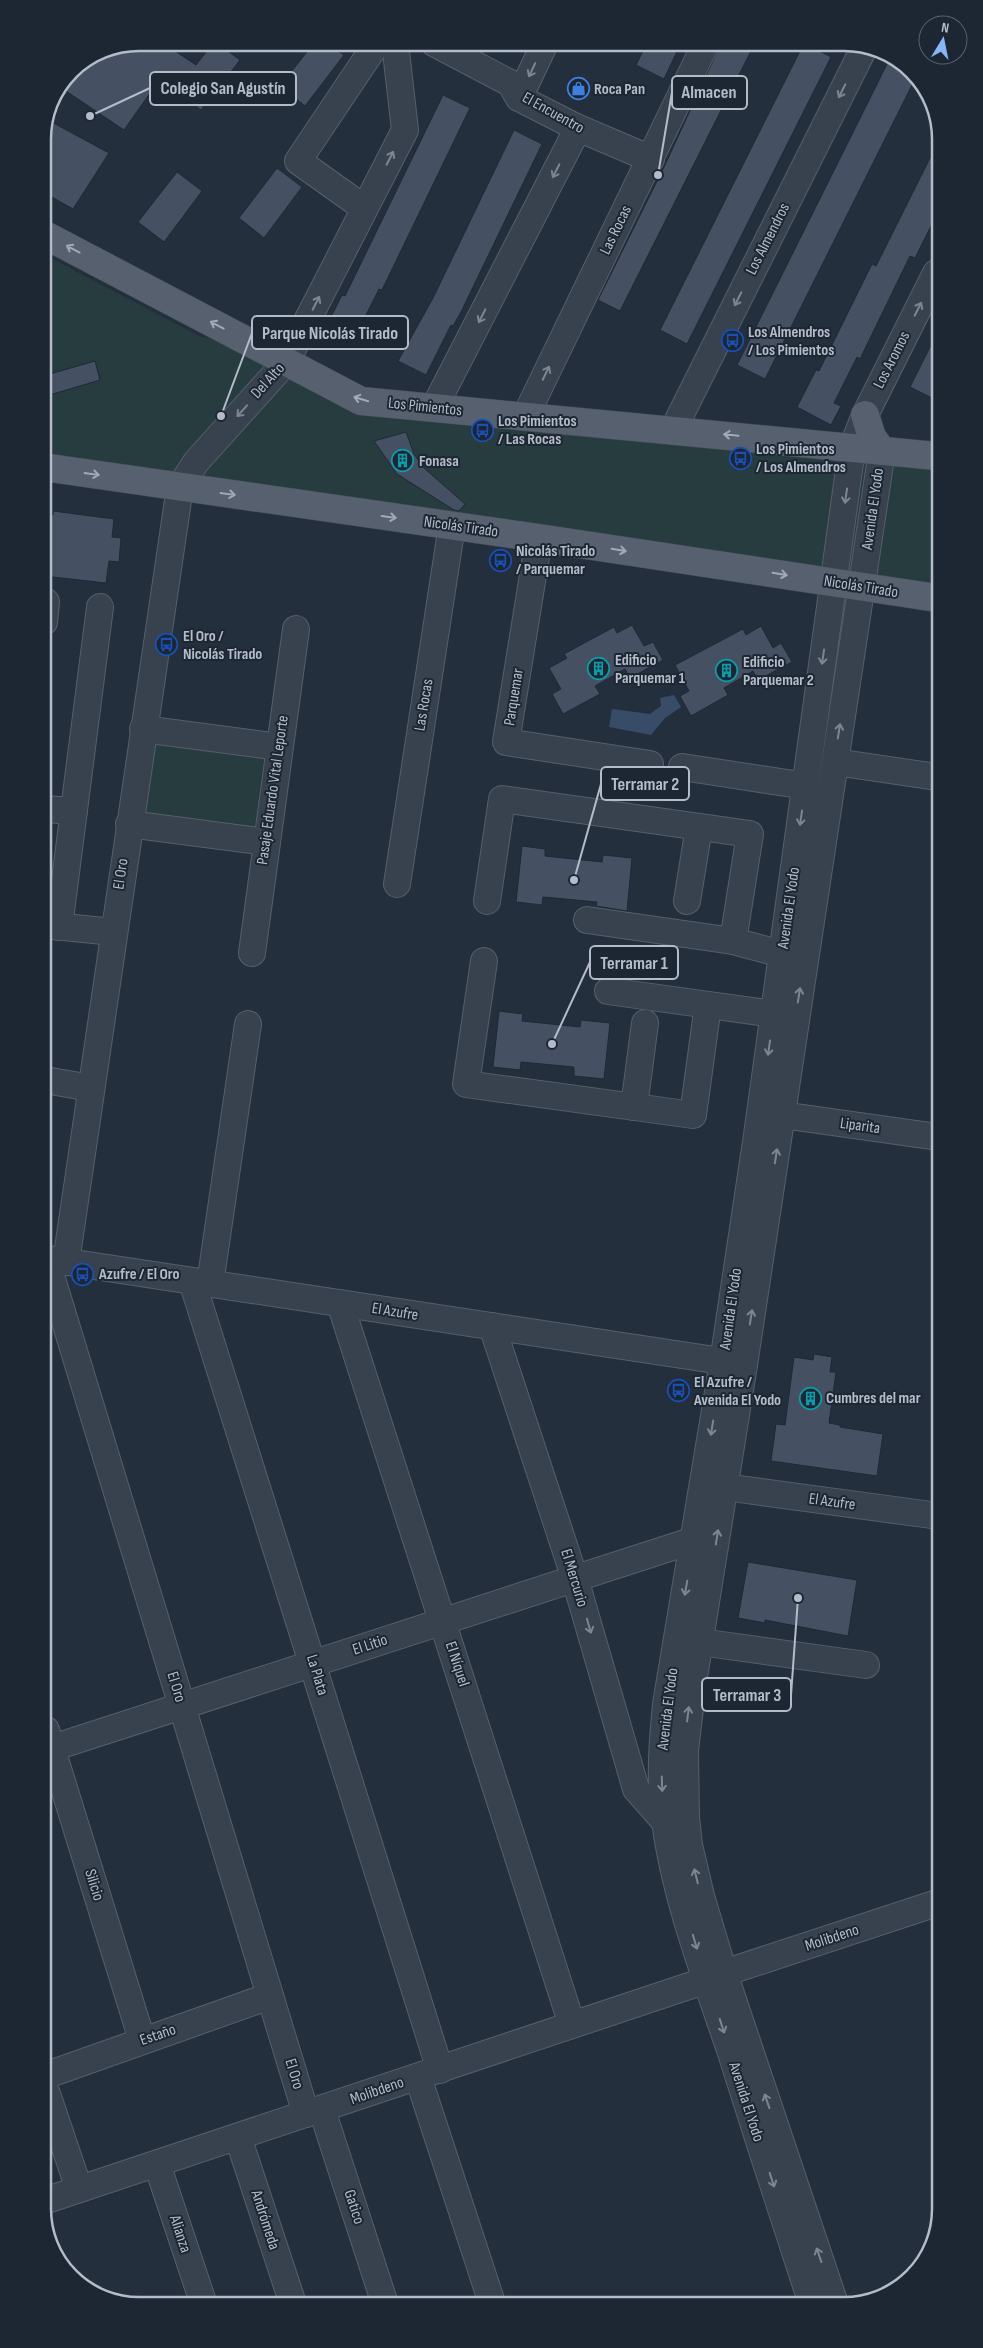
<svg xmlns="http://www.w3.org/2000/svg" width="983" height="2348" font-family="'Sofia Sans Condensed',sans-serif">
<rect width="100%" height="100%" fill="#242f3e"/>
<g fill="#263c3f">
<path d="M43,254L201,337L222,340L297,381L936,466L937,585L43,456Z"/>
<path d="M152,743L264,757L255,828L143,814Z"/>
</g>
<path fill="#394c67" d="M674,695L681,707L665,718L651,735L609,727L612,709L650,714L661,706L660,698Z"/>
<g fill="#455162" stroke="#1f2835">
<path d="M139,42L163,43L196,65L213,43H217L240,60L201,110L160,79L124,130L60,87L71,71L103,50Z"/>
<path d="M314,43H327L344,55L305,106L280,86Z"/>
<path d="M647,43H681L664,79L636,65Z"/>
<path d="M721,43H755L620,311L598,300L665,165Z"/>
<path d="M804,43L831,57L687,344L660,330Z"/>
<path d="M890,58L903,63L915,79L765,379L737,365Z"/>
<path d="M443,95L470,108L382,290L379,289L354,339L327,325L342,295L345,296Z"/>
<path d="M46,119L109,153L73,209L43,192V133Z"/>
<path d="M514,130L542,144L461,312L453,326L451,325L426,375L398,361L433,298Z"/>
<path d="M936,146V216L915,258L910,256L860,359L857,357L834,403L841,406L831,425L797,407L816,370L819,371L872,264L876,266Z"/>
<path d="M277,168L302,187L264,238L239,218Z"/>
<path d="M177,172L202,191L164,242L138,222Z"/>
<path d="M936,335V400L910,387Z"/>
<path d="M95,361L100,380L43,397V376Z"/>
<path d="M406,432L414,454L423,467L465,504L459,511L454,510L397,474L374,441Z"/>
<path d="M53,511L114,519L112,537L121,538L119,562L109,561L106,583L44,576V514L53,515Z"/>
<path d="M632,625L644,646L653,642L663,660L630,678L625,669L595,686L600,694L563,714L552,694L561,689L549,668L567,658L564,654L614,627L617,633Z"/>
<path d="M761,626L773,648L781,643L792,662L758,680L753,671L724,688L728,695L691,716L680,696L689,691L675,665L743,629L746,635Z"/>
<path d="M522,846L545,849V856L602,862L603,855L632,858L627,911L596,906L597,902L543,897L542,905L516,902Z"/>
<path d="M499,1011L523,1014L522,1021L580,1027L581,1020L610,1023L604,1079L574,1076V1067L521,1062L520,1070L493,1067Z"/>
<path d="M814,1354L832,1357L830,1372H836L829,1423L840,1425V1427L883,1434L877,1476L771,1461L776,1424L785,1425L794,1357L813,1360Z"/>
<path d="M748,1562L857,1580L848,1636L765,1620V1623L738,1618Z"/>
</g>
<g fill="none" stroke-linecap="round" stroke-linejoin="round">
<defs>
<g id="minor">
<path d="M434,43L510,83L519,98L578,128L651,159"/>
<path d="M519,98L545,43"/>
<path d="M364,208L298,161L377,43"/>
<path d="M434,408L578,128"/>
<path d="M525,417L706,43"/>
<path d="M673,430L864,48"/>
<path d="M539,538L506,742L650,764"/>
<path d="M44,622L46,602"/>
<path d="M143,729L279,747"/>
<path d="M835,762L937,777"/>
<path d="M682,767L806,786"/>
<path d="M44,809L74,811"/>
<path d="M129,824L266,842"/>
<path d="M397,884L452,525"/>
<path d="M487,901L502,799L750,834L733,941L587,920"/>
<path d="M687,901L699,827"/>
<path d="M45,925L113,932"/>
<path d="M59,927L100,607"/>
<path d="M733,941L782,954"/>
<path d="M252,953L296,629"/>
<path d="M484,961L466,1084L693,1115L708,1005"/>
<path d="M608,991L774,1014"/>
<path d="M45,1080L91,1088"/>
<path d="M634,1107L645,1023"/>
<path d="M782,1115L938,1137"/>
<path d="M46,1259L306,2114"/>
<path d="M48,1259L741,1364"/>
<path d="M66,1262L180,487L196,462L286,362L405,130L395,43"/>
<path d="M192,1281L440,2070"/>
<path d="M210,1284L248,1024"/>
<path d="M340,1303L572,2025"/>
<path d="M492,1326L575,1579L636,1789L665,1822"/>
<path d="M725,1487L939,1516"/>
<path d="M700,1642L866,1665"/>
<path d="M46,1730L142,2040"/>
<path d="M46,1750L694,1540"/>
<path d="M724,1973L940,1902"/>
<path d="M47,2075L270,1996"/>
<path d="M418,2077L492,2303"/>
<path d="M47,2094L79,2189"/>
<path d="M322,2110L385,2304"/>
<path d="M238,2137L293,2304"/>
<path d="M157,2164L204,2305"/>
<path d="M47,2200L707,1980"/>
<path d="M811,2301C784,2218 757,2136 731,2053C704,1973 670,1886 663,1802C660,1769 663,1737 666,1704L723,1362L757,1135L852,448L865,415L936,273"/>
<path d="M834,2301L724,1973L701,1896L689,1845L686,1818L685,1750L693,1683L744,1365L882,451"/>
</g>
<g id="major">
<path d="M43,234L361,401L936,456"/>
<path d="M865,415L872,437L882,451"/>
<path d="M43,467L539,538L937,598"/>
</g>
</defs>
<use href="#minor" stroke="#565f6c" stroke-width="28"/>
<use href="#major" stroke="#414a57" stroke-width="29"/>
<use href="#minor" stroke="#38414e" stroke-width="26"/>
<use href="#major" stroke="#56606e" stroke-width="28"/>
</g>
<defs><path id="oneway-shaft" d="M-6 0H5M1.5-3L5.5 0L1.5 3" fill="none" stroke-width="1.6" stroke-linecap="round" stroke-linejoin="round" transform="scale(1.25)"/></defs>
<g stroke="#7c8592">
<use href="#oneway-shaft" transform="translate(532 70) rotate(115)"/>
<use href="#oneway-shaft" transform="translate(842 91) rotate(117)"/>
<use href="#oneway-shaft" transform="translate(390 158) rotate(-63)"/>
<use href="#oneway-shaft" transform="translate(556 171) rotate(117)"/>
<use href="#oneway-shaft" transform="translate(738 299) rotate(117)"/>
<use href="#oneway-shaft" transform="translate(316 303) rotate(-63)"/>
<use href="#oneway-shaft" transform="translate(918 309) rotate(-63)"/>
<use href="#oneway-shaft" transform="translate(482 316) rotate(117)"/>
<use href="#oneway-shaft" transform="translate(546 373) rotate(-64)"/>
<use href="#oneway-shaft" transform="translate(242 411) rotate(132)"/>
<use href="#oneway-shaft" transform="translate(846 496) rotate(98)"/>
<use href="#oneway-shaft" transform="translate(823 657) rotate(98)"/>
<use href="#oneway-shaft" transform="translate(839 731) rotate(-81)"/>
<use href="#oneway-shaft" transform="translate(801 818) rotate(98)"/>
<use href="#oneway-shaft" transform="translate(799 995) rotate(-81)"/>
<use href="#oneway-shaft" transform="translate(769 1048) rotate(98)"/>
<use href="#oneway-shaft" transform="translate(776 1156) rotate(-81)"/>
<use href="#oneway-shaft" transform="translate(751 1317) rotate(-81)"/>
<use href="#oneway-shaft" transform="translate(712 1428) rotate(99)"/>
<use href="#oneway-shaft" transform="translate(717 1537) rotate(-81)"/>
<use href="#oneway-shaft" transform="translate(686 1588) rotate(100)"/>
<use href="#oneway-shaft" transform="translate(589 1626) rotate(74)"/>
<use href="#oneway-shaft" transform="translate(688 1714) rotate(-83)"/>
<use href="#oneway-shaft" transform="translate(662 1784) rotate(88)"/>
<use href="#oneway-shaft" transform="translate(696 1876) rotate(-104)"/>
<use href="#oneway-shaft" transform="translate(695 1942) rotate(73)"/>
<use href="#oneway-shaft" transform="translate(722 2026) rotate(72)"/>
<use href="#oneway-shaft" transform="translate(767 2101) rotate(-109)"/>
<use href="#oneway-shaft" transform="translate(772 2180) rotate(72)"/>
<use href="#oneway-shaft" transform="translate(819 2255) rotate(-109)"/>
</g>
<g stroke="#a1aab7">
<use href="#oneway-shaft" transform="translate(73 249) rotate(-152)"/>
<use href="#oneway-shaft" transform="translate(217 325) rotate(-152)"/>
<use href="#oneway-shaft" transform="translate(361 399) rotate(-163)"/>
<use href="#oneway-shaft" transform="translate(731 435) rotate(-174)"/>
<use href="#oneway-shaft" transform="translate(92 474) rotate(8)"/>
<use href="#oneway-shaft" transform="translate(228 494) rotate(8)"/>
<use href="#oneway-shaft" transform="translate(389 517) rotate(8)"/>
<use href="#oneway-shaft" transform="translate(619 550) rotate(9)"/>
<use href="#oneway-shaft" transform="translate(780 574) rotate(9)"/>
</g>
<defs>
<symbol id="shop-ring" viewBox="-11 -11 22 22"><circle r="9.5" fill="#1d2633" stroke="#3f7fe0" stroke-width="1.5"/><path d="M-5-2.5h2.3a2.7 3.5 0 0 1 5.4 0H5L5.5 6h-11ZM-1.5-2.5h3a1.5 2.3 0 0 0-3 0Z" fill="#3f7fe0"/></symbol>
<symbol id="bus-ring" viewBox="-11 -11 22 22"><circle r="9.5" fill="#1d2633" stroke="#1a4fb4" stroke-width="1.5"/><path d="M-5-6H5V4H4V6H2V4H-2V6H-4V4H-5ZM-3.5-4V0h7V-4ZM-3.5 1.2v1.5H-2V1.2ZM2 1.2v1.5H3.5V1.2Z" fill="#1a4fb4"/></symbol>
<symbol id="building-ring" viewBox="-11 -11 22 22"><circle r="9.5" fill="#1d2633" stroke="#0f9aa8" stroke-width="1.5"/><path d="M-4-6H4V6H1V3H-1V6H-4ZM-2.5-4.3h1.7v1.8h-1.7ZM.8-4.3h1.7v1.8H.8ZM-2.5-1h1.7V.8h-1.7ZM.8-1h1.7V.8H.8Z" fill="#0f9aa8"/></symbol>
</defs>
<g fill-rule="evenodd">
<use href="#shop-ring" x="566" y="76" width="25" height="25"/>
<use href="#bus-ring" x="720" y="328" width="25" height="25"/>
<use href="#bus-ring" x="470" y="418" width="25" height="25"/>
<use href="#bus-ring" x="728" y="446" width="25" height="25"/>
<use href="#building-ring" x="390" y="448" width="25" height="25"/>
<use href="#bus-ring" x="488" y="548" width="25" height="25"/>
<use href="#bus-ring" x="154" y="632" width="25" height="25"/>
<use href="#building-ring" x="586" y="656" width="25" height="25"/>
<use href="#building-ring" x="714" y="658" width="25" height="25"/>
<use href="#bus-ring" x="70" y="1262" width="25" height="25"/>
<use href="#bus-ring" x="666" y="1378" width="25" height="25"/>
<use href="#building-ring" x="798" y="1386" width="25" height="25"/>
</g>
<g text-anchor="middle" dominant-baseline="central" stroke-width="4" stroke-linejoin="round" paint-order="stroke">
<g font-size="16" font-weight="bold" fill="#b4bcc9" stroke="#1d2633" text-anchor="start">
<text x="594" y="89">Roca Pan</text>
<text x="748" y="332">Los Almendros<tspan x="748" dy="18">/ Los Pimientos</tspan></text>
<text x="498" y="421">Los Pimientos<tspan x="498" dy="18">/ Las Rocas</tspan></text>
<text x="756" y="449">Los Pimientos<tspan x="756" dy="18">/ Los Almendros</tspan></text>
<text x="419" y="461">Fonasa</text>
<text x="516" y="551">Nicolás Tirado<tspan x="516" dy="18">/ Parquemar</tspan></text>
<text x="183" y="636">El Oro /<tspan x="183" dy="18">Nicolás Tirado</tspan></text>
<text x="615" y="660">Edificio<tspan x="615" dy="18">Parquemar 1</tspan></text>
<text x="743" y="662">Edificio<tspan x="743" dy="18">Parquemar 2</tspan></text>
<text x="99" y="1274">Azufre / El Oro</text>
<text x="694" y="1382">El Azufre /<tspan x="694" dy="18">Avenida El Yodo</tspan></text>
<text x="826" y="1398">Cumbres del mar</text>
</g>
<g font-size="16" fill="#b4bcc9" stroke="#1d2633">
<text transform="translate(553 113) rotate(29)">El Encuentro</text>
<text transform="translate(616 230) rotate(-64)">Las Rocas</text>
<text transform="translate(768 239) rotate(-63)">Los Almendros</text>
<text transform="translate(892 360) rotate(-63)">Los Aromos</text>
<text transform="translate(268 381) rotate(-48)">Del Alto</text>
<text transform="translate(425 407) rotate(6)">Los Pimientos</text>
<text transform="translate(873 509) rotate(-82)">Avenida El Yodo</text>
<text transform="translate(461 527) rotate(8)">Nicolás Tirado</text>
<text transform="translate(861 587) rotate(9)">Nicolás Tirado</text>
<text transform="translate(514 697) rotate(-81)">Parquemar</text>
<text transform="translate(424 705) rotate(-81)">Las Rocas</text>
<text transform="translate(273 790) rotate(-82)">Pasaje Eduardo Vital Leporte</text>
<text transform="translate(121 874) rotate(-82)">El Oro</text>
<text transform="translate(789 908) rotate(-82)">Avenida El Yodo</text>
<text transform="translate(860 1126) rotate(8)">Liparita</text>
<text transform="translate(731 1309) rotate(-82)">Avenida El Yodo</text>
<text transform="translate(395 1312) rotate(9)">El Azufre</text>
<text transform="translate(832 1502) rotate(8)">El Azufre</text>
<text transform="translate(574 1578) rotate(73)">El Mercurio</text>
<text transform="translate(370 1645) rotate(-18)">El Litio</text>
<text transform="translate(457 1664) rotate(72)">El Níquel</text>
<text transform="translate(317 1675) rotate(73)">La Plata</text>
<text transform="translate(176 1687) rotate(73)">El Oro</text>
<text transform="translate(668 1709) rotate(-83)">Avenida El Yodo</text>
<text transform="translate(94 1885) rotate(73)">Silicio</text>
<text transform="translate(832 1938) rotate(-18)">Molibdeno</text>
<text transform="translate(158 2035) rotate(-19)">Estaño</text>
<text transform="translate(294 2074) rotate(73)">El Oro</text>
<text transform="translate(377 2091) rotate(-19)">Molibdeno</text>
<text transform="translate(746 2102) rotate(72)">Avenida El Yodo</text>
<text transform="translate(354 2207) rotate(72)">Gatico</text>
<text transform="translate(265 2220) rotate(72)">Andrómeda</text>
<text transform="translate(180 2234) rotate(72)">Alianza</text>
</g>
</g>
<path d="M0 0H983V2348H0ZM139 51H844A88 88 0 0 1 932 139V2209A88 88 0 0 1 844 2297H139A88 88 0 0 1 51 2209V139A88 88 0 0 1 139 51Z" fill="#1d2633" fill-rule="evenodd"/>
<path fill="none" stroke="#b4bcc9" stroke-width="2.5" d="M139 51H844A88 88 0 0 1 932 139V2209A88 88 0 0 1 844 2297H139A88 88 0 0 1 51 2209V139A88 88 0 0 1 139 51Z"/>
<path fill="none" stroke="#b4bcc9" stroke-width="2" d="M90 116L150 88M658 175L672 92M221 416L252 333M574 880L601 784M552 1044L590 962M798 1598L791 1695"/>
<g fill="#b4bcc9" stroke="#1d2633" stroke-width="2">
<circle cx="90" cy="116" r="5"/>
<circle cx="658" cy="175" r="5"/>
<circle cx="221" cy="416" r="5"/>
<circle cx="574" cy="880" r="5"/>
<circle cx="552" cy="1044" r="5"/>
<circle cx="798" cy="1598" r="5"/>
</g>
<g fill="#1d2633" stroke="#b4bcc9" stroke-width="2">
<rect x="150" y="72" width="146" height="33" rx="5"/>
<rect x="672" y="76" width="75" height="33" rx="5"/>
<rect x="252" y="316" width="156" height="33" rx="5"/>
<rect x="601" y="767" width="88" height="33" rx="5"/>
<rect x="590" y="946" width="88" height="33" rx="5"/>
<rect x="702" y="1678" width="89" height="33" rx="5"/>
</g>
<g font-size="18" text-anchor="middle" font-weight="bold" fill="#b4bcc9">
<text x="223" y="94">Colegio San Agustín</text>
<text x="709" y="98">Almacen</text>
<text x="330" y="339">Parque Nicolás Tirado</text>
<text x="645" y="790">Terramar 2</text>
<text x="634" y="969">Terramar 1</text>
<text x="747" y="1701">Terramar 3</text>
</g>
<g transform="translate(943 40) rotate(10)"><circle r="24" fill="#1d2633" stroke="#59626f"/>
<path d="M0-4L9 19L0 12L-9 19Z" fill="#8ab4f8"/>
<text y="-8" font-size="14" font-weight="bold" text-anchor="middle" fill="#b4bcc9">N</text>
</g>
</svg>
